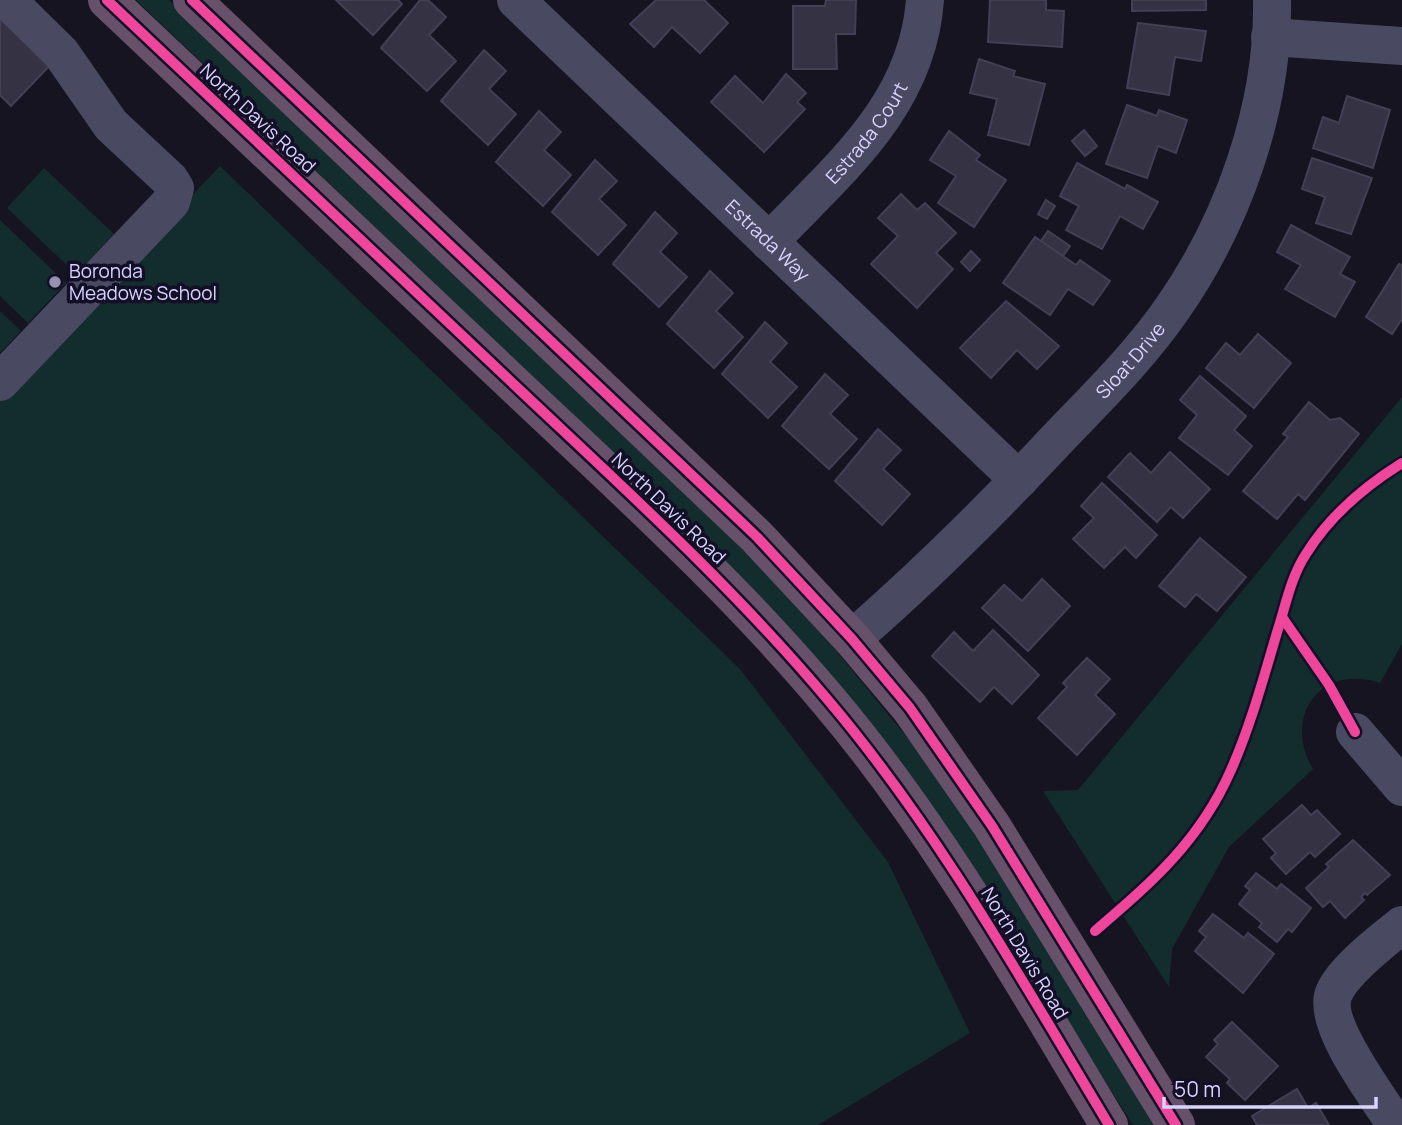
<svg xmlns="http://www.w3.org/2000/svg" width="1402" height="1125" font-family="Manrope,sans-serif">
<rect width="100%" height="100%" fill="#161421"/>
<g fill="#132c2d">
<path d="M136,0H169L659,464L811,620L953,794L1156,1125H1133L901,762L780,619L711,546Z"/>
<path d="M220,166L740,669L888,862L970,1033L818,1125H0V398Z"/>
<path d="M44,168L114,234L76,274L7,208Z"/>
<path d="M0,220L66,283L28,323L0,296Z"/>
<path d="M0,311L21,331L0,353Z"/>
<path d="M1402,397V644L1380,683C1320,663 1282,717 1313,769L1229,847L1172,949L1169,987L1043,791L1078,790Z"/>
</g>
<g fill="#343243" stroke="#433f54" stroke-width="2">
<path d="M336,0H398L402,4L373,35Z"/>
<path d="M420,0H428L446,17L429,35L456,61L427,91L381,48Z"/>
<path d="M656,0H704L728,23L700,53L672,27L654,47L630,24Z"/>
<path d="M826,0H856L855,34H836L837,69H793V6H825Z"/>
<path d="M990,0H1046V10L1064,11L1062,47L988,42Z"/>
<path d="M1132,0H1206V10L1132,11Z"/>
<path d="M0,10L54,61L11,106L0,95Z"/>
<path d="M1138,23L1206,31L1201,61L1175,57L1169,95L1127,88Z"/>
<path d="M484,50L506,71L489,89L516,114L488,145L441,101Z"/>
<path d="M979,59L1015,71L1013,76L1045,84L1029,145L988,135L997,99L970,93Z"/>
<path d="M786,74L806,93L797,102L805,109L764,152L711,102L735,76L763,103Z"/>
<path d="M1347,96L1390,110L1373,168L1313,148L1323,117L1339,123Z"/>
<path d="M1127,105L1157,116L1159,110L1187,120L1176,153L1158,146L1147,178L1106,164Z"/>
<path d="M539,111L561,132L544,150L571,175L543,206L496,162Z"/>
<path d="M1084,130L1097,146L1085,156L1072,141Z"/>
<path d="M949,131L980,155L976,160L1006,180L974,227L938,203L956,176L930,160Z"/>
<path d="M1312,158L1372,178L1351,234L1316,223L1325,197L1302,189Z"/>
<path d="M595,160L617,181L599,199L626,225L598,255L552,212Z"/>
<path d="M1077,163L1125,189L1127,185L1158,202L1143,229L1120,216L1102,249L1066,230L1079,206L1060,196Z"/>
<path d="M901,194L917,210L925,203L956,233L936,253L953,269L917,308L871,264L898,236L878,218Z"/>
<path d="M1046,200L1055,206L1047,219L1038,214Z"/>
<path d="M655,212L677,233L660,252L687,277L659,307L613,264Z"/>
<path d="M1291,225L1350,257L1340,274L1355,282L1335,317L1285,289L1301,265L1277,252Z"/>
<path d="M1048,231L1070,246L1063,256L1041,241Z"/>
<path d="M1035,237L1076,265L1080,260L1110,281L1093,305L1068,289L1050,315L1003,283Z"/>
<path d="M971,251L980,260L970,271L961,262Z"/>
<path d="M1399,264L1402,265V319L1392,334L1366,317Z"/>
<path d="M710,271L733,293L716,311L743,337L714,368L667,324Z"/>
<path d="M1006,301L1059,346L1037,369L1017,350L991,378L960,348Z"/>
<path d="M765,322L787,343L770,362L797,387L768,418L722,374Z"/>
<path d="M1258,334L1291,363L1254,408L1206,368L1226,343L1240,355Z"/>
<path d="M825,374L848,395L830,414L857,439L829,469L782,426Z"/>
<path d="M1200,376L1246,416L1234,430L1252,446L1228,475L1179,438L1197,415L1180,400Z"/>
<path d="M1309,402L1330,420L1340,418L1359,434L1305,500L1298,494L1277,519L1243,491L1288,437L1283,434Z"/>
<path d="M878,429L901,450L883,469L910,494L882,525L835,481Z"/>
<path d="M1170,452L1210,489L1183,518L1171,507L1157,522L1108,477L1130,453L1151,473Z"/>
<path d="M1102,483L1157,535L1136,558L1125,547L1104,568L1073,539L1094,518L1081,506Z"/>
<path d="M1200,538L1246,577L1217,611L1196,594L1185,607L1159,586Z"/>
<path d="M1042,579L1070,606L1028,651L982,608L1004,585L1022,601Z"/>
<path d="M993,630L1039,675L1012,704L994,687L980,702L932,656L954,632L973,651Z"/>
<path d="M1087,658L1110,679L1095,695L1115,714L1077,755L1038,718L1067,687L1063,683Z"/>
<path d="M1302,805L1311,815L1317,810L1340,834L1315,857L1310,852L1286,874L1271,858L1276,853L1263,839Z"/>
<path d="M1353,840L1390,875L1367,895L1365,893L1361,897L1364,900L1345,918L1330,901L1323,907L1306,888L1329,867L1326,864Z"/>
<path d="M1256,873L1277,889L1281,884L1311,908L1292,932L1288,929L1277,942L1259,927L1262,923L1239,904L1250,890L1245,886Z"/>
<path d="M1213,914L1244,938L1248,933L1274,954L1243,993L1195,951L1206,937L1199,931Z"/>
<path d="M1232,1022L1278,1066L1245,1100L1227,1083L1230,1079L1206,1057L1218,1044L1214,1040Z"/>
<path d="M1297,1089L1308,1108L1316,1103L1329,1125H1257L1252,1116Z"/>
</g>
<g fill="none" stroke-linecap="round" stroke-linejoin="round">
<g stroke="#4a4962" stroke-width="38">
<path id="s1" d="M516,0L1019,480"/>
<path d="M1270,37L1402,46"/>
<path id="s2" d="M769,242C838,169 917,107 925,0"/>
<path d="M0,382L171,202L175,188L170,180L111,125L61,53L7,0"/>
<path id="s3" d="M852,639C920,580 984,517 1046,451C1089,405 1136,361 1172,309C1233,222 1274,107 1272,0"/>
<path d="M1355,732L1402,787"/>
<path d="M1396,1125C1378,1097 1321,1023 1334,993C1343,971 1383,940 1402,925"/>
</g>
<g stroke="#67516a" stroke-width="38">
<path d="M107,0C245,131 384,261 522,392C627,491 735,589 828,700C938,830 1021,979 1109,1125"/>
<path d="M192,0L757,537L852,639L910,708L992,826L1176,1125"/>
</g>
<defs>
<g id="cycleway">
<path d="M107,0C245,131 384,261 522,392C627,491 735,589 828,700C938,830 1021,979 1109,1125"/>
<path d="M192,0L757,537L852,639L910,708L992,826L1176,1125"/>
<path d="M1282,617L1329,685L1355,732"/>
<path d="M1095,931C1152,882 1200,841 1231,770C1251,725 1264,676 1278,629C1286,604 1291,577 1306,554C1329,517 1365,486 1402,463"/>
</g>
</defs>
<use href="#cycleway" stroke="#130f26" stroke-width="15"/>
<use href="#cycleway" stroke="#ed469a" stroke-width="10"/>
</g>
<circle fill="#9591b1" stroke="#130f26" stroke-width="2.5" cx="55" cy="282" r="7"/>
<g text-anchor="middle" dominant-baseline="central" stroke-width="7" stroke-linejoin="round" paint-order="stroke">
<g font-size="19" fill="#d9d4ff" stroke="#130f26">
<text transform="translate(258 118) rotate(43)">North Davis Road</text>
<text stroke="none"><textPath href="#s2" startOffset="147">Estrada Court</textPath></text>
<text stroke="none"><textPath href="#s1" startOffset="348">Estrada Way</textPath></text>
<text stroke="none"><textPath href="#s3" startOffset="394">Sloat Drive</textPath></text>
<text transform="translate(669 508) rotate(44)">North Davis Road</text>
<text transform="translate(1025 953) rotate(59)">North Davis Road</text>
</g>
<g font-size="19" fill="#d9d4ff" stroke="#130f26" text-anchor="start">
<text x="69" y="271">Boronda<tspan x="69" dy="22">Meadows School</tspan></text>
</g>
</g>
<path d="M1164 1097v10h212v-10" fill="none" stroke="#d9d4ff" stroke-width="3.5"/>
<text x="1174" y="1097" font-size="21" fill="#d9d4ff" stroke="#130f26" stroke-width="5" paint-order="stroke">50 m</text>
</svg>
